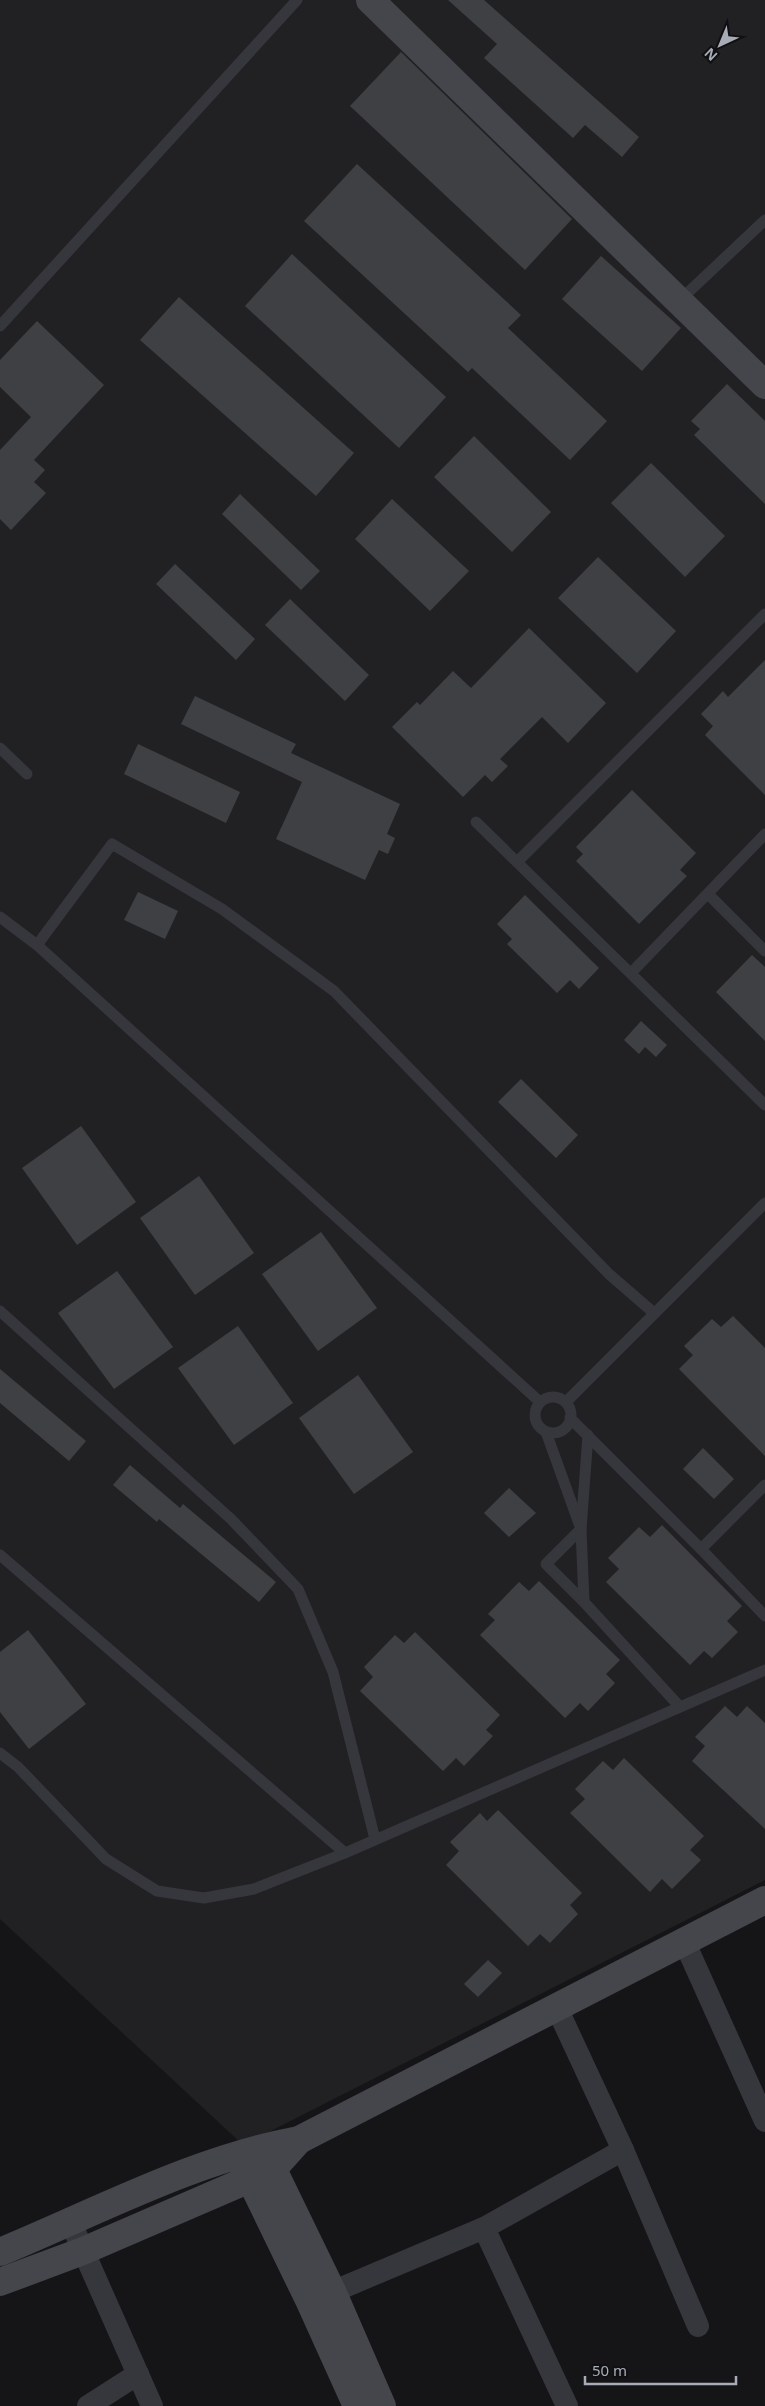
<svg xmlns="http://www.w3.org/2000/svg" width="765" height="2406" font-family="'Noto Sans',sans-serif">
<rect width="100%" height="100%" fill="#151517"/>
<path fill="#212124" d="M0,0H765V1880L243,2145L0,1919Z"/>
<g fill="#3f4044">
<path d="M448,0H484L639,137L622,157L585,125L573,138L484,58L497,44Z"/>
<path d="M401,52L572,219L525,270L350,106Z"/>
<path d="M357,164L521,315L508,328L607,421L570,460L472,368L468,372L304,221Z"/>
<path d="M292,254L446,397L399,448L245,306Z"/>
<path d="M601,256L681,328L642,371L562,299Z"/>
<path d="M179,297L354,453L316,496L140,340Z"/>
<path d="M37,321L104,385L34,460L45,470L34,482L46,493L11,530L0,519V450L31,417L0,387V360Z"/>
<path d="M727,384L765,421V504L694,435L700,429L691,421Z"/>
<path d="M474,436L551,512L512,552L434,477Z"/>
<path d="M651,463L725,536L685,577L611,503Z"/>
<path d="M240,494L320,571L301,590L222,514Z"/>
<path d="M392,499L469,571L430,611L355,539Z"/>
<path d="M598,557L676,631L637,673L558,598Z"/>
<path d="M175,564L255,639L236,660L156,584Z"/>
<path d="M290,599L369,675L345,701L265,625Z"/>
<path d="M529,628L606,703L568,743L542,717L500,759L508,766L492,782L485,775L463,797L392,727L417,702L420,705L453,671L471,688Z"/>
<path d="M765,660V795L705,735L713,726L701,714L723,691L728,697Z"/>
<path d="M195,696L296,744L291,753L400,804L387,834L395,838L388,854L379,850L365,880L276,839L302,782L181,724Z"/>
<path d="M138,744L240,792L226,823L124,774Z"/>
<path d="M632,790L696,853L680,870L687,876L639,924L576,861L583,854L576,847Z"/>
<path d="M138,892L178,911L165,939L124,920Z"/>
<path d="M525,895L599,968L579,989L570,980L557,993L507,944L512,939L497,924Z"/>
<path d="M752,955L765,967V1041L716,992Z"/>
<path d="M641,1021L667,1045L656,1057L645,1047L639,1054L624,1040Z"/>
<path d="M521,1079L578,1135L556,1158L498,1102Z"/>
<path d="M81,1126L136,1202L77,1245L22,1168Z"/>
<path d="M199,1176L254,1253L195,1295L140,1218Z"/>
<path d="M321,1232L377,1308L318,1351L262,1274Z"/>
<path d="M117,1271L173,1347L114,1389L58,1313Z"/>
<path d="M733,1316L765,1348V1456L679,1369L693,1355L684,1346L712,1319L721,1327Z"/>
<path d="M238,1326L293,1403L234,1445L178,1368Z"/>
<path d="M0,1369L86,1441L69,1461L0,1403Z"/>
<path d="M358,1375L413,1452L354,1494L299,1418Z"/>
<path d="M703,1448L734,1479L714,1499L683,1469Z"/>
<path d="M130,1465L180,1508L183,1504L276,1582L259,1602L159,1519L157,1522L113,1485Z"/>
<path d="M509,1488L536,1513L509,1537L484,1513Z"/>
<path d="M662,1525L742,1606L727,1621L738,1632L712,1658L704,1651L690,1665L606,1582L619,1569L608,1558L639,1527L650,1537Z"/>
<path d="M539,1581L620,1660L606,1674L615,1683L588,1711L580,1703L565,1718L480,1635L495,1620L488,1614L519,1582L529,1591Z"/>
<path d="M28,1630L86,1704L29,1749L0,1712V1652Z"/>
<path d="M415,1632L500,1715L486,1730L493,1736L464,1766L456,1758L443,1771L360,1691L373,1677L364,1667L395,1635L404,1643Z"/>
<path d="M725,1706L737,1717L747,1706L765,1723V1829L692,1761L705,1746L695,1737Z"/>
<path d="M624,1758L704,1836L690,1850L701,1860L672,1889L662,1879L650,1892L570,1813L585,1799L575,1789L603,1761L613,1770Z"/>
<path d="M498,1810L582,1893L570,1905L578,1914L550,1943L540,1934L528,1946L446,1865L459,1851L450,1842L480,1813L487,1821Z"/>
<path d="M488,1960L502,1973L478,1997L464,1984Z"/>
</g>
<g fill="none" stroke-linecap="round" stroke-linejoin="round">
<g stroke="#36373c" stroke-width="11">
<path d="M679,301L765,220"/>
<path d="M0,326L297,0"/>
<path d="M0,748L27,774"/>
<path d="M476,822L765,1105"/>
<path d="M517,862L765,614"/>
<path d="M708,894L765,951"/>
<path d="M0,917L37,945L112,844L222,909L334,991L609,1274L654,1313"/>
<path d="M37,945L540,1402"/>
<path d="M631,973L765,834"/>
<path d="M0,1311L231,1519L298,1589L333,1672L375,1839"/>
<circle cx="553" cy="1415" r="18"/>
<path d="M566,1402L765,1203"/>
<path d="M570,1418L701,1549L765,1616"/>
<path d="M546,1432L581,1529L546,1564L584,1602L680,1707"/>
<path d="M701,1549L765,1485"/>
<path d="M0,1555L345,1853"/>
<path d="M584,1602L581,1529L588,1435"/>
<path d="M0,1753L18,1767L106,1859L157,1891L204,1898L254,1889L345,1853L765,1670"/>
</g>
<g stroke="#36373c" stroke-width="22">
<path d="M684,1941L765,2121"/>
<path d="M556,2006L623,2150L698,2326"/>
<path d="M71,2223L152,2406"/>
<path d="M484,2228L567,2406"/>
<path d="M318,2298L484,2228L623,2150"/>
<path d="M88,2406L138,2374"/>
</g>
<g stroke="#44464c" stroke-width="28">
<path d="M370,0L765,385"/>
<path d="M265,2153L332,2291L382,2406"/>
<path d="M242,2162L310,2302L357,2406"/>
<path d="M0,2252C97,2212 195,2159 299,2140L765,1900"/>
<path d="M0,2282L83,2251L273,2169L299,2140"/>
</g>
</g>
<g transform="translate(720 45) rotate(224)" stroke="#101012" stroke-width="4" paint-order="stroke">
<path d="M0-4L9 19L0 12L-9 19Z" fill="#a7acb7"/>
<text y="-8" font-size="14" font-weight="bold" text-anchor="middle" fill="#a7acb7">N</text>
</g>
<path d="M585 2376v8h151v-8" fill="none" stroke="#a7acb7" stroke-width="2.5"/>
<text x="592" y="2376" font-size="15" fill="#a7acb7" stroke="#101012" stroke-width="4" paint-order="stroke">50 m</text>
</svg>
